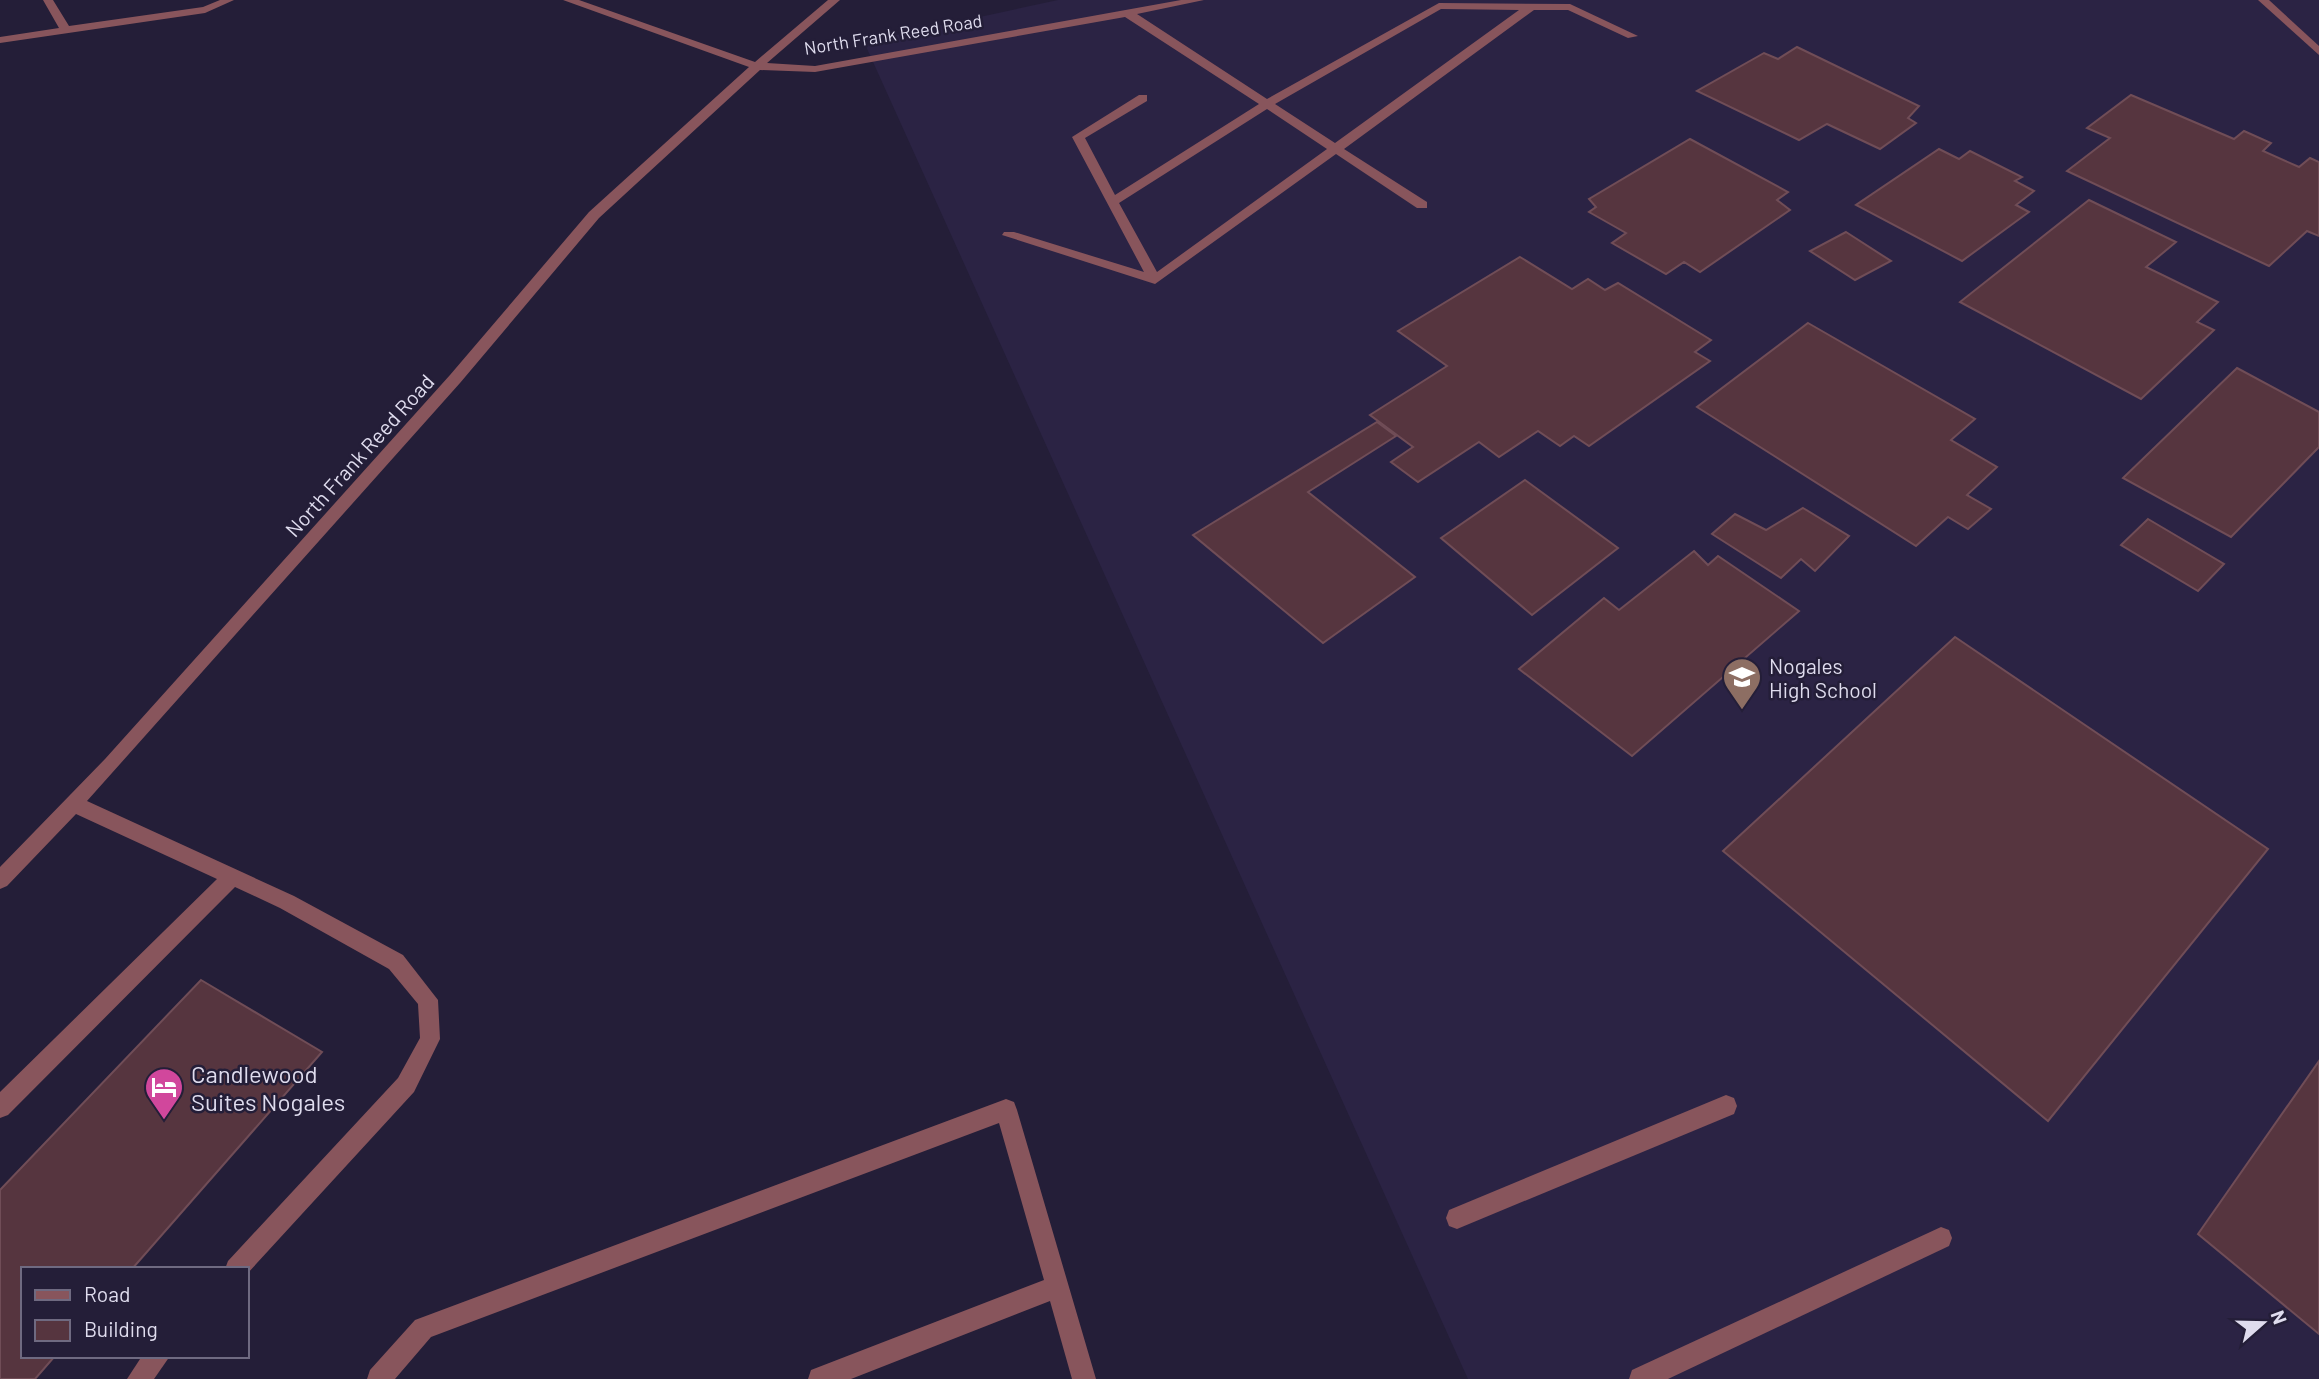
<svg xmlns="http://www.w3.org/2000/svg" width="2319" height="1379" font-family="Barlow,sans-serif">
<rect width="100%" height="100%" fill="#241e38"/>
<path fill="#2b2344" d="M1058,0H2319V1379H1468L864,42Z"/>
<g fill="#56353f" stroke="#704d57" stroke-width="2">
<path d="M1797,47L1919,106L1908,118L1916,123L1880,149L1827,124L1799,140L1697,91L1764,53L1778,59Z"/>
<path d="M2131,95L2234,139L2244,131L2271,143L2263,151L2299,167L2310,158L2319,162V236L2307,231L2269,266L2067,171L2110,138L2087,128Z"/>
<path d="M1690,139L1788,192L1777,200L1790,210L1700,272L1684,262L1666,274L1612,243L1626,233L1589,212L1596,207L1589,199Z"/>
<path d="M1939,149L1959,159L1970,151L2022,177L2015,181L2034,191L2016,205L2029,212L1962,261L1856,205Z"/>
<path d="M2089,200L2176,242L2146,267L2218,302L2197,322L2214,330L2141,399L1960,302Z"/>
<path d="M1846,232L1891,261L1855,280L1810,251Z"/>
<path d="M1520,257L1572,289L1588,279L1605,290L1618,283L1711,340L1695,352L1710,361L1589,446L1574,436L1560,446L1538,431L1499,457L1479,442L1418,482L1391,462L1413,447L1370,415L1447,366L1398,331Z"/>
<path d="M1808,323L1975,419L1951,440L1997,467L1967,495L1991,509L1968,529L1948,517L1916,546L1697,407Z"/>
<path d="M2237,368L2319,412V447L2231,537L2123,478Z"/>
<path d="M1377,422L1396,436L1308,492L1415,577L1323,643L1193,535Z"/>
<path d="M1525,480L1618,548L1532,615L1441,538Z"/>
<path d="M1803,508L1849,536L1815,571L1801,559L1781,578L1712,534L1735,514L1766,530Z"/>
<path d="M2148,519L2224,564L2198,591L2121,545Z"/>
<path d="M1694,551L1708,565L1718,556L1799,611L1632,756L1519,669L1604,598L1619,610Z"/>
<path d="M1955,637L2268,849L2048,1121L1723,851Z"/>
<path d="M201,980L322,1052L132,1269H23V1356H55L35,1379H0V1190Z"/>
<path d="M2319,1061V1334L2198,1234Z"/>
</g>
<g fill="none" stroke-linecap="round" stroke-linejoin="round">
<g fill="#88555c" fill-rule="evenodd">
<path d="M43,0H53L69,26L203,7L220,0H234L205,13L0,43V37L59,28Z"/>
<path d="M563,0H579L755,62L828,0H840L767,63L815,66L1181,0H1204L1137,14L1267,99L1439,3L1570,4L1638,36L1628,38L1568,10H1534L1344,149L1427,202V208H1417L1336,154L1155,284L1002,235L1004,232H1014L1144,272L1072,137L1139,95H1147V101L1085,138L1115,195L1259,104L1125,17L815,72L760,70L599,218L460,383L87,801L294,896L403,955L438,1000L440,1039L414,1092L247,1274V1269H225L228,1261L398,1078L420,1038L418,1004L389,969L280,908L235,887L8,1115L0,1118V1092L217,879L76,814L7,886L0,889V867L105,759L450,375L589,212L749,67ZM1441,9L1519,10L1335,143L1275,104ZM1267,109L1327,149L1157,272L1119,203Z"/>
<path d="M2258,0H2269L2319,46V55Z"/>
<path d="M1726,1095L1734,1098L1737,1106L1734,1114L1457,1229L1449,1226L1446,1218L1449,1210Z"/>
<path d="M1006,1099L1014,1102L1017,1110L1096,1379H1072L1050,1301L851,1379H808L811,1370L1044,1280L999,1123L431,1337L395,1379H367L370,1370L415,1320Z"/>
<path d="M1941,1227L1949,1230L1952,1238L1949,1246L1668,1379H1629L1632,1370Z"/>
<path d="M142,1356H170L154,1379H127Z"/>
</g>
</g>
<defs>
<symbol id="school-pin" viewBox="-11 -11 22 30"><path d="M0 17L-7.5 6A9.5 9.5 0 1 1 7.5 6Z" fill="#8d6e63" stroke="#241e38"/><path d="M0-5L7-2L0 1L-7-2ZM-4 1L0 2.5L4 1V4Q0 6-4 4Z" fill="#fff"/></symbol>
<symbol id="hotel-pin" viewBox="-11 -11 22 30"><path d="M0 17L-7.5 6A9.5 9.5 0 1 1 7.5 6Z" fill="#d1479c" stroke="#241e38"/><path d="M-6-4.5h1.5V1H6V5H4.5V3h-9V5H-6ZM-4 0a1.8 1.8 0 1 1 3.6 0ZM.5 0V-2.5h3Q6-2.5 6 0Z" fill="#fff"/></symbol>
</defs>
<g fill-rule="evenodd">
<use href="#school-pin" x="1720" y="655" width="44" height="60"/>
<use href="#hotel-pin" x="142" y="1065" width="44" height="60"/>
</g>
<g text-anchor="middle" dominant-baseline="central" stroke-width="5" stroke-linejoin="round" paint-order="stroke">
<g font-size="18" fill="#dfdcee" stroke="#241e38">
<text transform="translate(893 34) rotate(-9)">North Frank Reed Road</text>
</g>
<g font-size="21" fill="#dfdcee" stroke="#241e38">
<text transform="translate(359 455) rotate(-48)">North Frank Reed Road</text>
</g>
<g font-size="21" fill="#dfdcee" stroke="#241e38" text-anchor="start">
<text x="1769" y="665">Nogales<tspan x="1769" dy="24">High School</tspan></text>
</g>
<g font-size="24" fill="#dfdcee" stroke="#241e38" text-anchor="start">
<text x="191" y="1073">Candlewood<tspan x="191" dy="28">Suites Nogales</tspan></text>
</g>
</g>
<rect x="21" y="1267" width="228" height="91" fill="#241e38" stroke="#6f6a81" stroke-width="2"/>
<rect x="35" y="1290" width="35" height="10" fill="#88555c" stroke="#6f6a81" stroke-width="2"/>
<text x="84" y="1302" font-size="21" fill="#dfdcee">Road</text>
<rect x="35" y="1320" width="35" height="21" fill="#56353f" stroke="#6f6a81" stroke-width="2"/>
<text x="84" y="1337" font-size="21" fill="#dfdcee">Building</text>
<g transform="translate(2263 1323) rotate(70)" stroke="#241e38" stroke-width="5" paint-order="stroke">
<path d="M0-5L12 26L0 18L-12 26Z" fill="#dfdcee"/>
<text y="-10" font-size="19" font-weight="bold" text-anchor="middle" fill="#dfdcee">N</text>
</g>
</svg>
